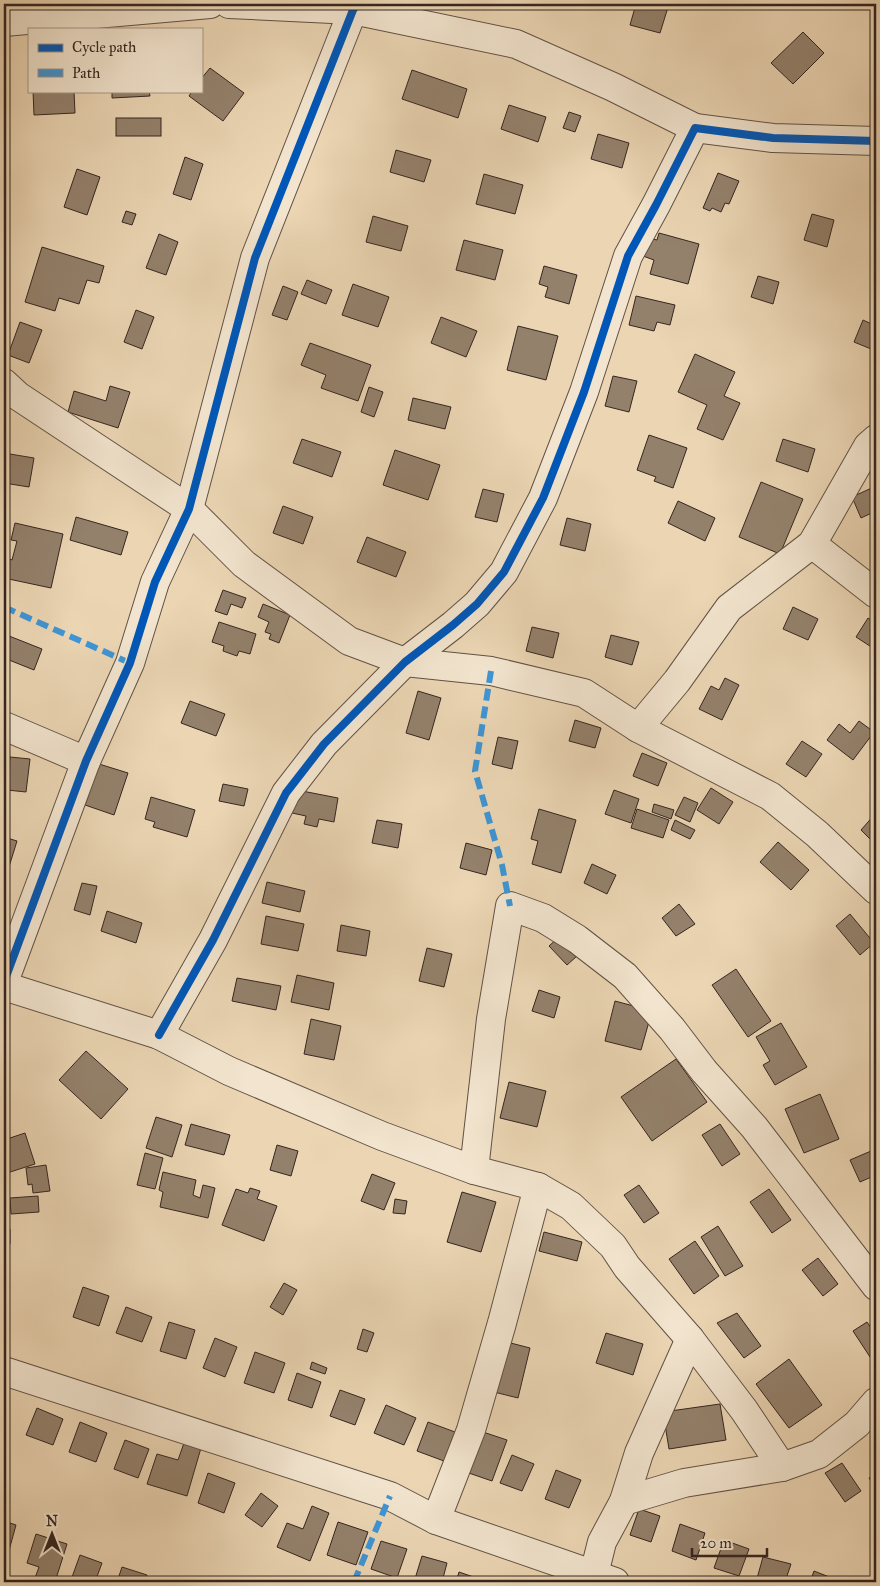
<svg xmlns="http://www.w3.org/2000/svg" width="880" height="1586" font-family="'IM FELL Great Primer',serif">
<rect width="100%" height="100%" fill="#ebd5b3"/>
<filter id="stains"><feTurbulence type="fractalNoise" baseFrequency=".004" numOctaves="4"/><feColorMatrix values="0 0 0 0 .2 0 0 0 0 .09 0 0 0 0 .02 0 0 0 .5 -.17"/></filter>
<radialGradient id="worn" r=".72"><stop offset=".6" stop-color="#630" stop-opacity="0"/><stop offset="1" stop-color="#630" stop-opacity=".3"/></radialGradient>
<g fill="#94816c" stroke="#352620">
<path d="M636,4H669L660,33L630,25Z"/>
<path d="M803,32L824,53L793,84L771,63Z"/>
<path d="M210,68L244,93L223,121L189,96L192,91H201V79Z"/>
<path d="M412,70L467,89L458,118L402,99Z"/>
<path d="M33,91H74L75,113L34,115Z"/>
<path d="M112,91H149L150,96L112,98Z"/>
<path d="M509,105L546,117L538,142L501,129Z"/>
<path d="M569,112L581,116L575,132L563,128Z"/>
<rect x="116" y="118" width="45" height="18"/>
<path d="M598,134L629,143L622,168L591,159Z"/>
<path d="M396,150L431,160L424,182L390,172Z"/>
<path d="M185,157L203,164L191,200L173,194Z"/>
<path d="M77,169L100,177L87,215L64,207Z"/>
<rect x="4" y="172" width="2" height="22"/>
<path d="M718,173L739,181L729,204L725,203L721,212L712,208L710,211L703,208Z"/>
<path d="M484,174L523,185L515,214L476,204Z"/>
<path d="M126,211L136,214L132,225L122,222Z"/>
<path d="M812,214L834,220L827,247L804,240Z"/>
<path d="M373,216L408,226L401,251L366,242Z"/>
<path d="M659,233L699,244L688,284L650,274L654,260L643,256L648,238L657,240Z"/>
<path d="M159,234L178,242L166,275L146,268Z"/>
<path d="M464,240L503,250L495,280L456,270Z"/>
<path d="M42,247L104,266L99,283L87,280L79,304L59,298L55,311L25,302Z"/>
<path d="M544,266L577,275L569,304L545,297L548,287L539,284Z"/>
<path d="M758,276L779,282L773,304L751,297Z"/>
<path d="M307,280L332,290L326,304L301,294Z"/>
<path d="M353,284L389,297L378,327L342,315Z"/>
<path d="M283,286L298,292L287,320L272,315Z"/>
<path d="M636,296L675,305L670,325L657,322L654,331L629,325Z"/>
<path d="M136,310L154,317L142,349L124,342Z"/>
<path d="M441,317L477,331L466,357L431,343Z"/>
<path d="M863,320L876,326V351L854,342Z"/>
<path d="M20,322L42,330L29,363L8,355Z"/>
<path d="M518,326L558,336L546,380L507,370Z"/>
<path d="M310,343L371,365L358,401L321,388L326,375L301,365Z"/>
<path d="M695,354L735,372L724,396L740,403L723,440L697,429L707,405L678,392Z"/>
<path d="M613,376L637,381L629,412L605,406Z"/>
<path d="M110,386L130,392L118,428L68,412L74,391L106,401Z"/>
<path d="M369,387L383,392L374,417L361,412Z"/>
<path d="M413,398L451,407L445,429L408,420Z"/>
<path d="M649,435L687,448L673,488L654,481L656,477L637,470Z"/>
<path d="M302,439L341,452L332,477L293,463Z"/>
<path d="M783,439L815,449L808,472L776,461Z"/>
<path d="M395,450L440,465L428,500L383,485Z"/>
<path d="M4,453L34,458L29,487L4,483Z"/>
<path d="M761,482L803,499L780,554L739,537Z"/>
<path d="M876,486V511L861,518L852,497Z"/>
<path d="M483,489L504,494L497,522L475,517Z"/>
<path d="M678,501L715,518L705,541L668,523Z"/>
<path d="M283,506L313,517L303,544L273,533Z"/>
<path d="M76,517L128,532L121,555L70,540Z"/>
<path d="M567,518L591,524L585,551L560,545Z"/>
<path d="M15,523L63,534L51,588L4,578L7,558L12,560L17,541L11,540Z"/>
<path d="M367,537L406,552L396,577L357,562Z"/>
<path d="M223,590L246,598L242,608L231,604L227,615L215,611Z"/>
<path d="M263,604L290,615L279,643L269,639L271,634L265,632L269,622L258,617Z"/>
<path d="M793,607L818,619L808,640L783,629Z"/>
<path d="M868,618L876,623V650L856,637Z"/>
<path d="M219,622L256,634L250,654L239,651L237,656L223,651L224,646L212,642Z"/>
<path d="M532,627L559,633L553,658L526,651Z"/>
<path d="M4,634L42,649L34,670L4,658Z"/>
<path d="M611,635L639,642L632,665L605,657Z"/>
<path d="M725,678L739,685L722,720L699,709L711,686L719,690Z"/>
<path d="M418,691L441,698L429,740L406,733Z"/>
<path d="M190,701L225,714L216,736L181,723Z"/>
<path d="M575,720L601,728L595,748L569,741Z"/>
<path d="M859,721L874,732L853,760L827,740L839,724L850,733Z"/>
<path d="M498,737L518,741L512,769L492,764Z"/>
<path d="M802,741L822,754L806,777L786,764Z"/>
<path d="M642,753L667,763L658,786L633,776Z"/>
<path d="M10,757L30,759L26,792L7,790Z"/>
<path d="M99,764L128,773L114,815L85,805Z"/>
<path d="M223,784L248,789L244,806L219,801Z"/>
<path d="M711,788L733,802L719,824L697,810Z"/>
<path d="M297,790L338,798L334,822L319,819L317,827L304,824L306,816L292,813Z"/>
<path d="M614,790L639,799L631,823L605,814Z"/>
<path d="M151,797L195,810L187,837L153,827L155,822L145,819Z"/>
<path d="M684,797L698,803L690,822L675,815Z"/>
<path d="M654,804L674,810L671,819L652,812Z"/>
<path d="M539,809L576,820L561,873L532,864L538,841L531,839Z"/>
<path d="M637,809L669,820L663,838L631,828Z"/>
<path d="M876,813V845L861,830Z"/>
<path d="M377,820L402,824L398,848L372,843Z"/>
<path d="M675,820L695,830L690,839L671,830Z"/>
<path d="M4,837L17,841L4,883Z"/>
<path d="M778,842L809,870L791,890L760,862Z"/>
<path d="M466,843L492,850L486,875L460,868Z"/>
<path d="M592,864L616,875L607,894L584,883Z"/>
<path d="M267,882L305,891L300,912L262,903Z"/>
<path d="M82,883L97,886L90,915L74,910Z"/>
<path d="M679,904L695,924L676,936L662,918Z"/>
<path d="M107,911L142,923L136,943L101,931Z"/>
<path d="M850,914L874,943L860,955L836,926Z"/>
<path d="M266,916L304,924L298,951L261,944Z"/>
<path d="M341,925L370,931L366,956L337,951Z"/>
<path d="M559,937L577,956L567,965L549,946Z"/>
<path d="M427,948L452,954L444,987L419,981Z"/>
<path d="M736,969L771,1021L748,1037L712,985Z"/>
<path d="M297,975L334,983L329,1010L291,1002Z"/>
<path d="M237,978L281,986L276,1010L232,1001Z"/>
<path d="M539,990L560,997L554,1018L532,1011Z"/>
<path d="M615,1001L652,1011L641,1050L605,1041Z"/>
<path d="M311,1019L341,1026L334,1060L304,1054Z"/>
<path d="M781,1023L807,1067L775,1085L763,1065L770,1061L756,1037Z"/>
<path d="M86,1051L128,1089L101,1119L59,1080Z"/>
<path d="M676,1059L707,1102L652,1141L621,1097Z"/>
<path d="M509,1082L546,1091L537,1127L500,1118Z"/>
<path d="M820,1094L839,1139L804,1153L785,1109Z"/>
<path d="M156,1117L182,1125L172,1157L146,1148Z"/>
<path d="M191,1124L230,1135L224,1155L185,1145Z"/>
<path d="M720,1124L740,1154L722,1166L702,1135Z"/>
<path d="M25,1133L35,1164L4,1174V1140Z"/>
<path d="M277,1145L298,1151L291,1176L270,1170Z"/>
<path d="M871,1151L876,1164V1175L860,1182L850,1160Z"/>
<path d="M145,1153L163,1158L155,1189L137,1185Z"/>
<path d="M46,1165L50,1191L33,1193L32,1184L28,1185L26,1168Z"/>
<path d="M163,1172L196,1180L193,1195L200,1198L203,1185L215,1188L208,1218L160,1207L163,1192L159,1190Z"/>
<path d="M372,1174L395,1183L384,1210L361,1201Z"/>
<path d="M639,1185L659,1213L644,1223L624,1195Z"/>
<path d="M250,1188L260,1191L257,1199L277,1206L264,1241L222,1225L236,1189L248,1193Z"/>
<path d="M769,1189L791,1220L772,1233L750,1202Z"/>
<path d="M462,1192L496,1202L481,1252L447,1242Z"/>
<path d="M38,1196L39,1212L11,1214L10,1198Z"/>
<path d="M395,1199L407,1201L405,1214L393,1213Z"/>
<path d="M718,1226L743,1266L725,1276L701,1237Z"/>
<path d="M10,1229V1244H5L6,1256H4V1230Z"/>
<path d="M544,1232L582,1242L577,1261L539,1251Z"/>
<path d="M695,1241L719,1276L694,1294L669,1259Z"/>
<path d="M818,1258L838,1284L823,1296L802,1270Z"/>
<path d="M284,1283L297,1290L283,1315L270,1307Z"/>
<path d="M83,1287L109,1296L99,1326L73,1317Z"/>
<path d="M4,1288L8,1289L4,1308Z"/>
<path d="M126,1307L152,1317L142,1342L116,1333Z"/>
<path d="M737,1313L761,1346L744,1358L717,1323Z"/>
<path d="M169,1322L195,1330L186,1359L160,1351Z"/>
<path d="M867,1322L876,1335V1358L872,1360L853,1331Z"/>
<path d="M363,1329L374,1333L367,1352L357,1349Z"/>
<path d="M606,1333L643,1344L633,1375L596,1363Z"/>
<path d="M215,1338L237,1347L225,1377L203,1368Z"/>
<path d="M499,1340L530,1348L518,1398L486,1390Z"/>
<path d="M255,1352L285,1363L274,1393L244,1383Z"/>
<path d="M789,1359L822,1405L789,1428L756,1384Z"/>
<path d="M312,1362L327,1368L325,1374L310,1369Z"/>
<path d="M297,1373L321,1382L312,1408L288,1400Z"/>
<path d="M340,1390L365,1399L355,1425L330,1416Z"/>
<path d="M720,1404L726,1440L669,1449L663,1412Z"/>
<path d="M386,1405L416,1418L404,1445L374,1433Z"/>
<path d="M37,1408L63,1419L53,1445L26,1435Z"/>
<path d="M80,1422L107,1433L96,1462L69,1452Z"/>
<path d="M428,1422L455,1432L444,1461L417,1451Z"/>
<path d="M477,1430L507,1440L492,1481L463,1471Z"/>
<path d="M125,1440L149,1449L138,1478L114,1469Z"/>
<path d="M184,1443L201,1448L187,1496L147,1484L157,1454L178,1460Z"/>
<path d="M512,1455L534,1464L522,1491L500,1483Z"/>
<path d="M842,1463L861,1491L845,1502L825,1473Z"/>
<path d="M556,1470L581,1480L569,1508L545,1499Z"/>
<path d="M208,1473L235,1483L224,1513L198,1503Z"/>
<path d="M876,1473V1488L869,1478Z"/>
<path d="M261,1493L278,1506L262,1527L245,1515Z"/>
<path d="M312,1506L329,1513L310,1561L277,1547L287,1523L303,1529Z"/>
<path d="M639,1509L660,1516L651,1542L630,1535Z"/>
<path d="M4,1521L16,1525L8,1554L4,1553Z"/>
<path d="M338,1522L368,1532L356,1565L327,1555Z"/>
<path d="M680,1524L705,1533L696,1560L672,1551Z"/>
<path d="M36,1534L67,1544L55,1582L35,1578L39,1567L27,1563Z"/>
<path d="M724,1540L749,1549L739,1576L714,1568Z"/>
<path d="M381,1541L407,1549L397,1578L371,1569Z"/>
<path d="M80,1555L102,1563L95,1582H77L71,1580Z"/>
<path d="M422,1556L447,1563L442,1582H414Z"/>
<path d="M763,1557L791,1564L785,1582H756Z"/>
<path d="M122,1567L147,1575L145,1582H117Z"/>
<path d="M814,1571L837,1580L836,1582H810Z"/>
<path d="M459,1572L488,1582H456Z"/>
</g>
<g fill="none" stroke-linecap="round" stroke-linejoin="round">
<defs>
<g id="minor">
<path d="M229,4L353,10L516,44L613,87L695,128"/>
<path d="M4,22L210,4"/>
<path d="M4,383L18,396L189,509L244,564L349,641L405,662L491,671L584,693L638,728L770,796L817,834L876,890"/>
<path d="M812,544L876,594"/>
<path d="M4,726L86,761"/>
<path d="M638,728L677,681L729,608L812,544L868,446L876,439"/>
<path d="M4,982L86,761L130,663L155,582L189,509L255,258L353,10L357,4"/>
<path d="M4,986L159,1035L229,1071L382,1136L474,1170L538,1187L571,1206L613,1246L627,1267L690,1339L744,1410L782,1467"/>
<path d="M159,1035L213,940L286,793L324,744L405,662L453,625L477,604L504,572L543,498L584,392L628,256L656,205L695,128L773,138L876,141"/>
<path d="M474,1170L491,1019L510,906L543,918L577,939L625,976L672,1029L704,1071L754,1127L876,1286"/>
<path d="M4,1371L390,1496L436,1520L615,1582"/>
<path d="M624,1501L684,1483L782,1467L819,1454L857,1424L876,1402"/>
<path d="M436,1520L471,1430L502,1323L538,1187"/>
<path d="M592,1582L602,1542L624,1501L639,1453L690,1339"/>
</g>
</defs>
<use href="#minor" stroke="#625245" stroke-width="30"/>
<use href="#minor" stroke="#f2e4ce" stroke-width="28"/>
<g stroke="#3e95d5" stroke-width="6" stroke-dasharray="12 6" stroke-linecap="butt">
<path d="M4,607L130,663"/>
<path d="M491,671L475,771L502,865L510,906"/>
<path d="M354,1582L390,1496"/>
</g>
<defs>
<g id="cycleway">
<path d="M4,982L86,761L130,663L155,582L189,509L255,258L353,10L357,4"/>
<path d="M159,1035L213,940L286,793L324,744L405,662L453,625L477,604L504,572L543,498L584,392L628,256L656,205L695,128L773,138L876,141"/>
</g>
</defs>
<use href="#cycleway" stroke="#f2e4ce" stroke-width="11"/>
<use href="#cycleway" stroke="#0057b8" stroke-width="8"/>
</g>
<rect width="880" height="1586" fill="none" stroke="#ebd5b3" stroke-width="20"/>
<rect x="5" y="5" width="870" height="1576" fill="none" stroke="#352620" stroke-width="2.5"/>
<rect x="10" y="10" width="860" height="1566" fill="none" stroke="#352620"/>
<rect x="28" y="28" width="175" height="65" fill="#f2e4ce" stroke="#a69888"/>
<rect x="38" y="44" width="25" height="8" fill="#0057b8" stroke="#a69888"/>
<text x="72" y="52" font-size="15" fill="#352620">Cycle path</text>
<rect x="38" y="69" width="25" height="8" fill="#3e95d5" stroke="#a69888"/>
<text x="72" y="78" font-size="15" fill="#352620">Path</text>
<g transform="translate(52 1534)" stroke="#f2e4ce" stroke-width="4" paint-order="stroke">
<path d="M0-4L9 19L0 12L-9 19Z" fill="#352620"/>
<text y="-8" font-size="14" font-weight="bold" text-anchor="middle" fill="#352620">N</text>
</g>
<path d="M692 1548v8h75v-8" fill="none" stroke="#352620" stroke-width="2.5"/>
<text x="700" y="1548" font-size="15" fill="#352620" stroke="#f2e4ce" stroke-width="4" paint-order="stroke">20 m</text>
<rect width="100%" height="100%" filter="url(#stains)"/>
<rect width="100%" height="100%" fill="url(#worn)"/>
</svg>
